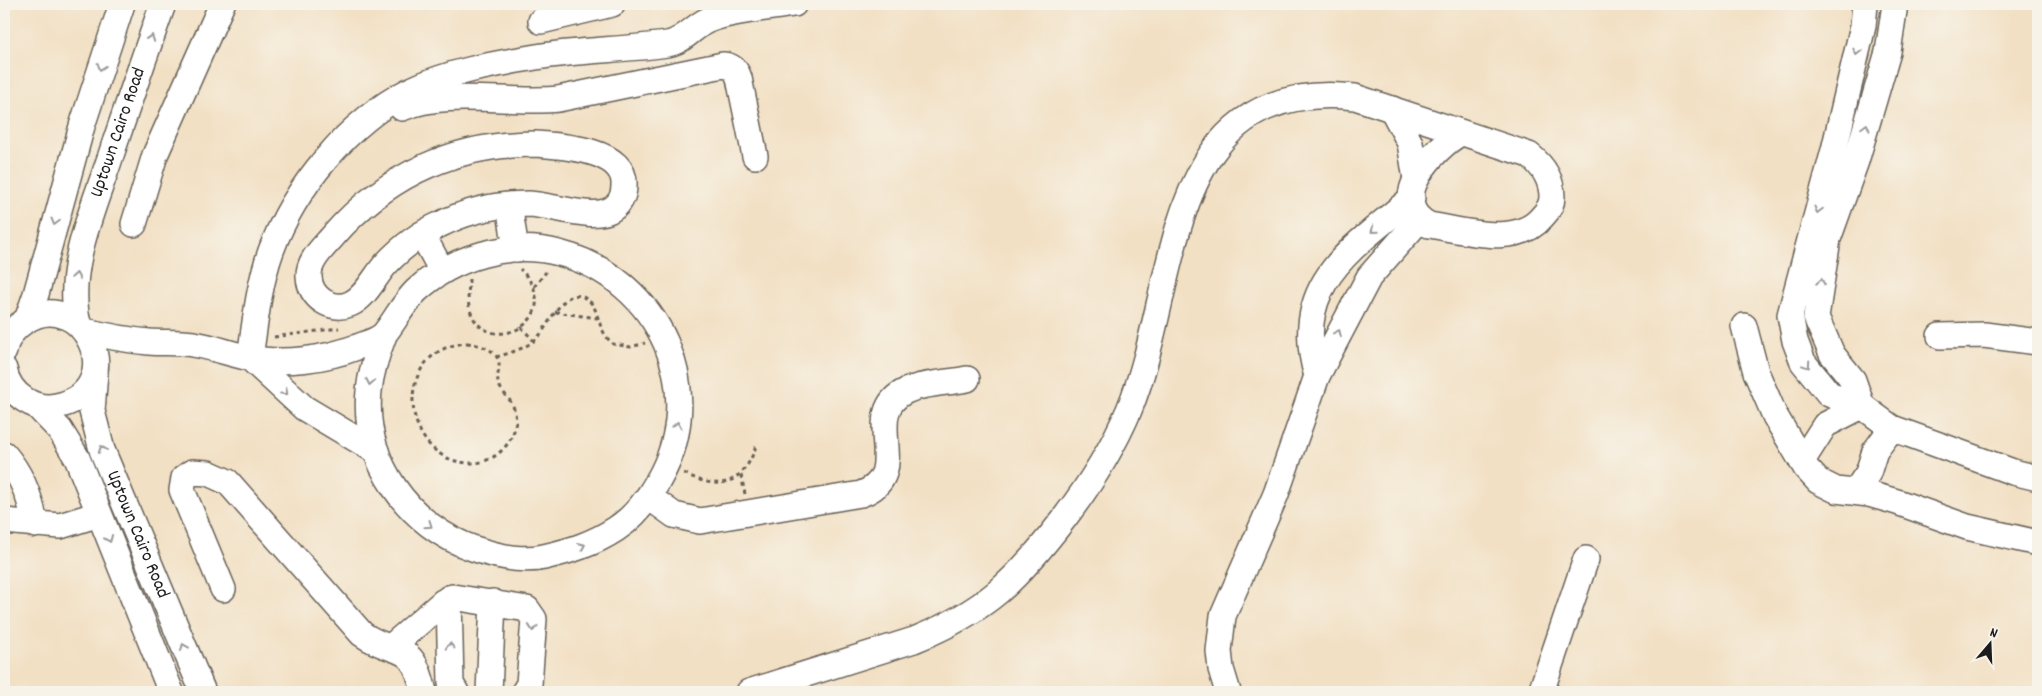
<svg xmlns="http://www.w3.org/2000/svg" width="2042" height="696" font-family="Dekko,sans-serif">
<rect width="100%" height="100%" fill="#f7f3e8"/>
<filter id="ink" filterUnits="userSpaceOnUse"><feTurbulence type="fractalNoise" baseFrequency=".02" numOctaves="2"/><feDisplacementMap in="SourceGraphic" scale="10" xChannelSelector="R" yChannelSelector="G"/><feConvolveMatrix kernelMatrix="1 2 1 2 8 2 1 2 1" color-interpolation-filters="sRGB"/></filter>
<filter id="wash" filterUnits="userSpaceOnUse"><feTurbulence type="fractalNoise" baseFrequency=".0096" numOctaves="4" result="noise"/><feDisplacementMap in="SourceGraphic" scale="20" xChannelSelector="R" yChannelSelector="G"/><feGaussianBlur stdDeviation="1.12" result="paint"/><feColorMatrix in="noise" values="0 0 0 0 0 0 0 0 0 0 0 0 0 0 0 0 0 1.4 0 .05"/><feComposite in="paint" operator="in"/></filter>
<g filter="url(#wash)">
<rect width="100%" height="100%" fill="#f2e0c4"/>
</g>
<g filter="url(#ink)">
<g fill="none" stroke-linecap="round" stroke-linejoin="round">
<defs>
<g id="minor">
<path d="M1865,4L1863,26L1834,150L1790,315L1795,341L1803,362L1829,394L1862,406L1892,428L2013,472L2038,478"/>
<path d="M541,21L612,4"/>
<path d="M402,108C445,89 511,104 558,99L723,65C732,66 736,69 739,78L755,156"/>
<path d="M1392,109L1410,143L1416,179"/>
<path d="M535,144C561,146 627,149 624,186C624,195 620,204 612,209C594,221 552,205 529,204C498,204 466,211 439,225C419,234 401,248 386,264C375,276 366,297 350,304C331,312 310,297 309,277C308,260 324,247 334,235C387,175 455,144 535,144Z"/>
<path d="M509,205L516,249"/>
<path d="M134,224L155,155L222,4"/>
<path d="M422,234L442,271"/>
<path d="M27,320L36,294L82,126L122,4"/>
<path id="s1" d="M78,324C65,269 93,210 110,158C127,107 145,55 163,4"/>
<path d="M1744,326L1756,372L1775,416L1806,468L1818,481L1836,490L1869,494L1897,502L1967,527L2038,543"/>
<path d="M85,331C106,336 127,340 149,342C163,343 178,342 193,344C213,347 231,354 250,358C283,365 326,359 357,347C366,344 380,339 385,333C396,319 403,304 416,291C452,257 510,240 559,253C660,279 710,391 658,481C648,499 633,518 616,529C593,544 570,551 544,557C522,562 496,556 475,549C409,527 362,461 369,391C371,371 377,353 384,335"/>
<path d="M1940,336L1984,335L2038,342"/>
<path d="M4,351C6,338 14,328 25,321C82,284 131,386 61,405C35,413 9,395 4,369"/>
<path d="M250,358C255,323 259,284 271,251C294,188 348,122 409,91C447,72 494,64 536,57C579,50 624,50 667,44C683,42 692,28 706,21C727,11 770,8 794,4"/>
<path d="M250,358L304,408L376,451"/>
<path id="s2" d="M95,372L92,411L102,450L203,692"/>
<path d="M1317,376C1290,284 1351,250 1412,198"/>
<path d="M37,406L60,430L77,458L171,692"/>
<path d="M1862,406L1853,380L1832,354L1816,317L1828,239L1856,161L1888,52L1895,4"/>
<path d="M4,454C22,475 31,498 35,525"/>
<path d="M1802,461L1825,425L1862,406"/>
<path d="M1855,492L1868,473L1875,451L1892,428"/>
<path d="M649,497L674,515L700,521L861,494C915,475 858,413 906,391C924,383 948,383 967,379"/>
<path d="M4,521L60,526L99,514"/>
<path d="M223,589L182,490L184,478L192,472L208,473L228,482L362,634C397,658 412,638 424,692"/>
<path d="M449,598L451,684L456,692"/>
<path d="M392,646L443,602L453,597L527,609L534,619L529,684L524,692"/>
<path d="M489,692L493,602"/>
<path d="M749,692L914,640C986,611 1017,580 1063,520C1089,486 1112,450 1129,410C1181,285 1160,76 1355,97L1529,155C1542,165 1552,179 1552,197C1552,205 1548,211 1542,217C1517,248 1463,230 1429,225C1384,202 1434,147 1461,133"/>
<path d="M1228,692L1221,669L1219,651L1223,616L1276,494L1317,376L1369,277L1420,219"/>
<path d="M1541,692L1586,559"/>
</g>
</defs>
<use href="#minor" stroke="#676157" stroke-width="28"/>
<g stroke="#676157" stroke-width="3" stroke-dasharray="4 4" stroke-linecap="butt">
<path d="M469,279C469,288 467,298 469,306C481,363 573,321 520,269"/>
<path d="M534,287L546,272"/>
<path d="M555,312L597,318"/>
<path d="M521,327L534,341"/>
<path d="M274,337L339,328"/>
<path d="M467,343C481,345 501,350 499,368C498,375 496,380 500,387C504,395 511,399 514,409C522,434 500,461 475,463C401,467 387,349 467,343Z"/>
<path d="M496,357C510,353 524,349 535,340C550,328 564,279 589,301C600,310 596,329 613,344L631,347L645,343"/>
<path d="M684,473C719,492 743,485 756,446"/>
<path d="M741,475L745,494"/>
</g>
<use href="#minor" stroke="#fff" stroke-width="25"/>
</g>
<defs><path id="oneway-chevron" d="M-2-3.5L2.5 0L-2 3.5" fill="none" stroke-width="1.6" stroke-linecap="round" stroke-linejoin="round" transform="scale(1.25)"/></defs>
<g stroke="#999">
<use href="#oneway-chevron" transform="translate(151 38) rotate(-70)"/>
<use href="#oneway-chevron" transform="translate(1857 52) rotate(103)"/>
<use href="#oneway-chevron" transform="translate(101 67) rotate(108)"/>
<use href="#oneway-chevron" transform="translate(1866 127) rotate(-74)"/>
<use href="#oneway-chevron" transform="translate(1818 210) rotate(105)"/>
<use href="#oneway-chevron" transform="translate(55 222) rotate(105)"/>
<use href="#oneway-chevron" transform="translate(1374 230) rotate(141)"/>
<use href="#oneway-chevron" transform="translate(76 276) rotate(-81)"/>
<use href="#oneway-chevron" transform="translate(1821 282) rotate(-81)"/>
<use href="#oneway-chevron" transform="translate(1338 333) rotate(-65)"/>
<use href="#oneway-chevron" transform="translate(1807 365) rotate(56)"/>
<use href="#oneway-chevron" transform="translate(370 382) rotate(100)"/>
<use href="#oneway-chevron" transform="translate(285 392) rotate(44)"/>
<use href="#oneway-chevron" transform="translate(677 425) rotate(-80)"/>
<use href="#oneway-chevron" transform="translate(102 449) rotate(-110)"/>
<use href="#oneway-chevron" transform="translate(429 525) rotate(35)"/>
<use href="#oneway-chevron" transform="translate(109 539) rotate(68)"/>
<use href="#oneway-chevron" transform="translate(582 546) rotate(-23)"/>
<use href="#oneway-chevron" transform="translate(533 628) rotate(95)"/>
<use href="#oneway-chevron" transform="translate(450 646) rotate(-91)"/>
<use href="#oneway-chevron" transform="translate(184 647) rotate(-113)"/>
</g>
</g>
<g text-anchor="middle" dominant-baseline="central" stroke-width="5" stroke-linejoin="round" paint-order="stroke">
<g font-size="19" fill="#1c1c1c" stroke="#f7f3e8">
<text stroke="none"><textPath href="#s1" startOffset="198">Uptown Cairo Road</textPath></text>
<text stroke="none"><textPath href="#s2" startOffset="171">Uptown Cairo Road</textPath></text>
</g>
</g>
<rect width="2042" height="696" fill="none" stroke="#f7f3e8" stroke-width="20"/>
<g transform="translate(1990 644) rotate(19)" stroke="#f7f3e8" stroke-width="4" paint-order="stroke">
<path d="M0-4L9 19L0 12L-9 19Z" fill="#1c1c1c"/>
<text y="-8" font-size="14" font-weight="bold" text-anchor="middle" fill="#1c1c1c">N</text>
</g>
</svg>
